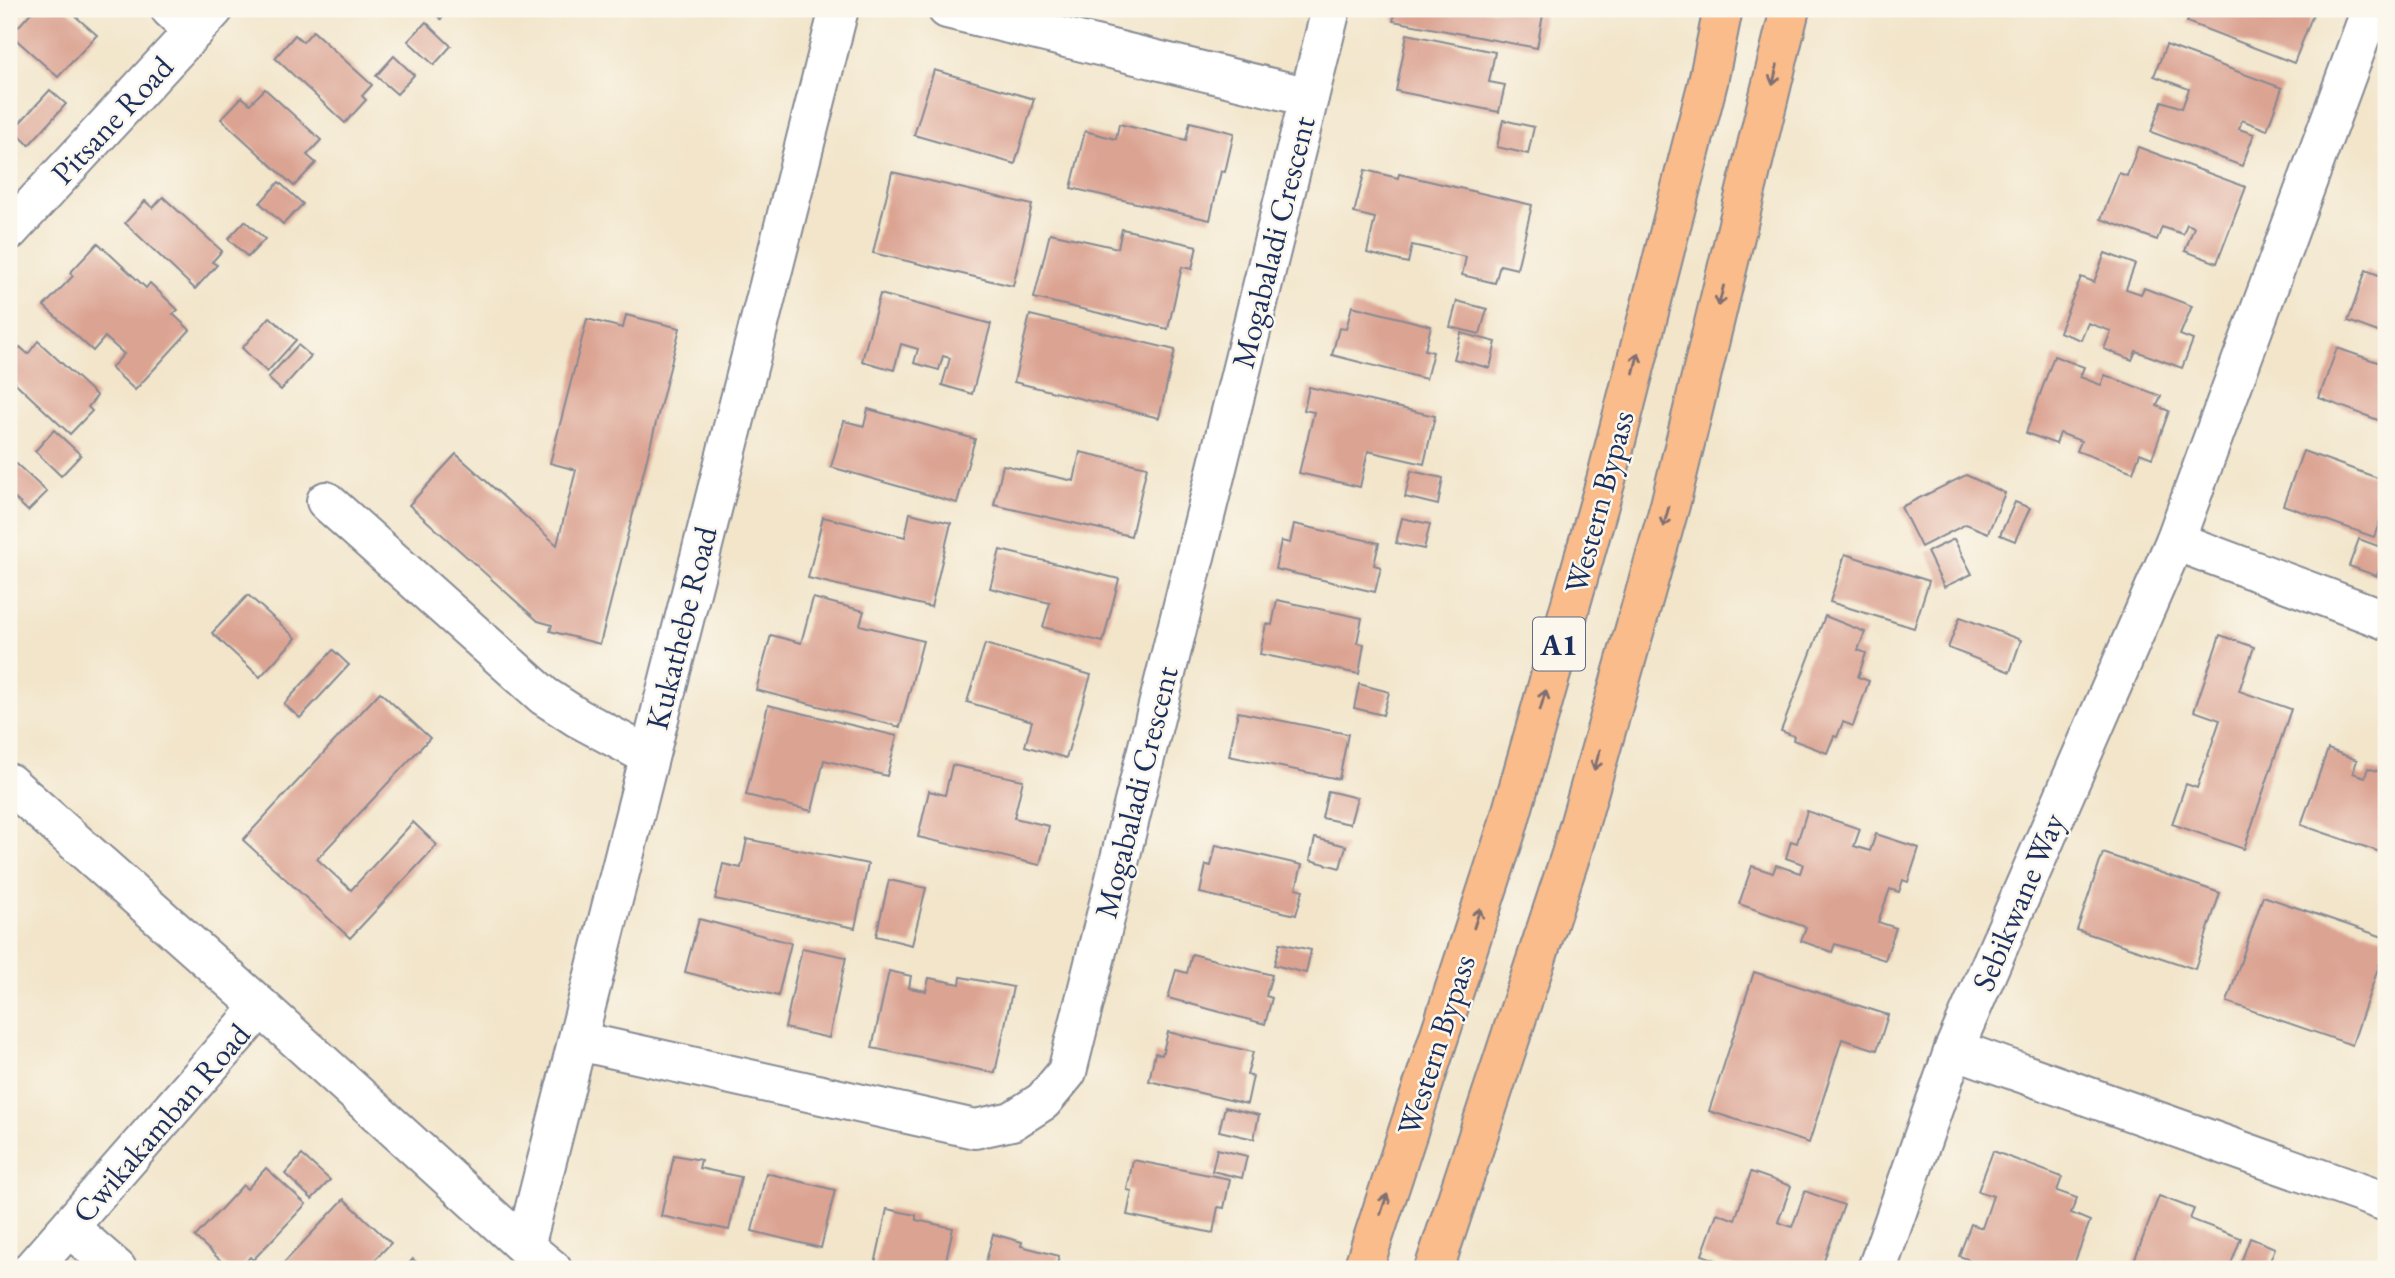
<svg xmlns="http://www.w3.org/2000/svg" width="2395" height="1278" font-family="'EB Garamond',serif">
<rect width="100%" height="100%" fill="#fbf7ec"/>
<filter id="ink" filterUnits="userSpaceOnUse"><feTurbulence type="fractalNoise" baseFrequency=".0143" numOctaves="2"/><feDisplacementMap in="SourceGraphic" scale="14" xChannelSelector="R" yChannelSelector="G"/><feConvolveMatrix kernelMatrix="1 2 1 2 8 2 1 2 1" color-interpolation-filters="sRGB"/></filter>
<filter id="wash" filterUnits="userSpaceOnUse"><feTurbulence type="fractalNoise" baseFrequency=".00686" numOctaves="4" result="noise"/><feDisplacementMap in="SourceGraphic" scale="28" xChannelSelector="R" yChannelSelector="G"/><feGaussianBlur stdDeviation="1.57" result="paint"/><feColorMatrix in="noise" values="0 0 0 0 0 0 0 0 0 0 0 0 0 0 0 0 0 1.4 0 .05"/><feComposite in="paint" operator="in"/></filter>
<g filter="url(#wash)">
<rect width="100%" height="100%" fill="#f2e5ca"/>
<g id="blocks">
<g fill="#dba392">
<path d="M34,9H67L97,35L58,77L11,35Z"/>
<path d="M430,9H451L441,19Z"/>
<path d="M1396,9H1544L1537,48L1393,21Z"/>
<path d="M2193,9H2315L2294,63L2187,22Z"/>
<path d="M426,22L451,46L434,65L408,41Z"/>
<path d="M313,31L372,85L362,96L366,100L345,123L275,58L295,35L303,42Z"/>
<path d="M1407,34L1495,52L1489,82L1505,85L1499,112L1396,91Z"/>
<path d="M2166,45L2282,88L2267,130L2242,120L2239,129L2254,134L2242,166L2151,132L2162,101L2182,108L2189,89L2154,76Z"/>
<path d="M394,56L414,75L397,94L376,76Z"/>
<path d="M934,70L1034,99L1015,164L914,135Z"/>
<path d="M265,89L321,140L307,155L316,163L294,186L221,119L242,97L250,104Z"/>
<path d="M50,90L66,104L29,145L13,130Z"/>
<path d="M1503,120L1534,127L1528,154L1497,147Z"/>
<path d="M1190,122L1234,133L1225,172L1221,171L1210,220L1071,188L1085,131L1116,139L1119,124L1186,140Z"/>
<path d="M2138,147L2246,187L2217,263L2185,251L2194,227L2187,224L2183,234L2162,227L2157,240L2101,219L2119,173L2127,176Z"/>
<path d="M1365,170L1398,178L1399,174L1532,205L1517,269L1500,265L1495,283L1462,275L1466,257L1412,245L1408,263L1367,253L1375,218L1354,213Z"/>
<path d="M892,172L1032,205L1013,286L873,253Z"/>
<path d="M279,182L303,204L283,224L260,203Z"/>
<path d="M163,197L222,251L212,262L217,265L195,289L125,223L145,201L153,208Z"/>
<path d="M245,221L265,239L248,257L228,239Z"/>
<path d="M1122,229L1197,246L1192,269L1182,267L1168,329L1034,298L1050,233L1118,248Z"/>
<path d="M98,243L146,288L150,283L178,310L173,314L190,330L135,390L111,368L124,354L105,337L93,351L44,306L73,276L70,273Z"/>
<path d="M2105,253L2135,264L2126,289L2141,294L2144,288L2192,306L2180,335L2193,340L2182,368L2136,351L2132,360L2104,349L2111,331L2088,323L2081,340L2059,332L2081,277L2094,282Z"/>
<path d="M2366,270L2386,278V335L2348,321Z"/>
<path d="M880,294L991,324L972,394L942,385L950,358L943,356L939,370L914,363L918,349L901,344L894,370L862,361Z"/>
<path d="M1457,301L1487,309L1480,334L1450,327Z"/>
<path d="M1352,306L1431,326L1425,350L1433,352L1426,379L1332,355L1339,328L1346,329Z"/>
<path d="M626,315L680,328L600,644L550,631L552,625L538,621L409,505L456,454L557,545L576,470L550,463L587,319L623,328Z"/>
<path d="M1030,315L1175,350L1159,418L1014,382Z"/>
<path d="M270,317L296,340L267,372L242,348Z"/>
<path d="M1461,333L1496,342L1490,368L1454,359Z"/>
<path d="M38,341L97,396L88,407L92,411L70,434L9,377V359L20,347L28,354Z"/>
<path d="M298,345L311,356L281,390L268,378Z"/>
<path d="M2337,348L2386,365V423L2319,398Z"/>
<path d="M2054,356L2084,367L2080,377L2101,385L2105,375L2161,396L2157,406L2169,411L2152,458L2140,453L2133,472L2077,451L2081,441L2060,433L2056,444L2026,433Z"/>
<path d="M1309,387L1435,416L1424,464L1368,451L1360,487L1299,473L1314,412L1304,410Z"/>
<path d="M868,409L975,439L957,503L831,467L844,421L864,426Z"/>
<path d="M54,430L81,455L61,476L35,451Z"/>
<path d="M2303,451L2386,481V505L2374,537L2283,505Z"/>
<path d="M1080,452L1147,467L1131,536L994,505L1003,465L1074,481Z"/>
<path d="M9,457L47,492L28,511L9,493Z"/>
<path d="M1411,471L1443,478L1438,505L1405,497Z"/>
<path d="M1966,475L2005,493L1988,533L1966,524L1921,547L1901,507Z"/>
<path d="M2015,502L2030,508L2015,541L2000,535Z"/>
<path d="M910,513L951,523L931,607L808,578L823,517L905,537Z"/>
<path d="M1402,518L1430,524L1424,549L1396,543Z"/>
<path d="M1294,524L1379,543L1374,565L1381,567L1375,592L1275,569L1281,541L1290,543Z"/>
<path d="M1954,539L1972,574L1944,587L1927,552Z"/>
<path d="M2359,539L2386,549L2377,576L2349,566Z"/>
<path d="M1000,550L1119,579L1103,642L1043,627L1050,603L990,588Z"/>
<path d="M1845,554L1929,581L1914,628L1830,602Z"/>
<path d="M248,595L296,638L260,677L212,633Z"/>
<path d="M813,598L864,611L860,625L923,641L900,727L756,690L771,635L801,643Z"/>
<path d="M1277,600L1362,618L1357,643L1364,644L1359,674L1260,654L1266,624L1272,625Z"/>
<path d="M1825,616L1865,632L1858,650L1866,653L1858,677L1869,681L1853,726L1843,722L1837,737L1834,736L1827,753L1793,740L1794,736L1781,731Z"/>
<path d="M1960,617L2021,640L2010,672L1948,648Z"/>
<path d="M2220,635L2254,647L2239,691L2291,709L2244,849L2172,824L2186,784L2197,788L2220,720L2194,711Z"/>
<path d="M985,644L1091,675L1066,758L1025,746L1032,721L967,702Z"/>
<path d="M333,650L349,665L300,718L284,704Z"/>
<path d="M1359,684L1389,692L1383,715L1354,708Z"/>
<path d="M380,692L430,738L317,859L351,890L413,822L437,845L350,938L243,840Z"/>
<path d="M768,705L897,736L887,776L824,760L812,811L746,795Z"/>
<path d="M1238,712L1348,734L1339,779L1229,756Z"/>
<path d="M2328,749L2357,760L2353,773L2365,777L2368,768L2386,774V854L2301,825Z"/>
<path d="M952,765L1023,780L1014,818L1049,826L1040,865L918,837L929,791L945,795Z"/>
<path d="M1328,791L1357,798L1350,824L1322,818Z"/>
<path d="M1807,811L1860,829L1854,846L1870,851L1876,834L1919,848L1908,882L1903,880L1899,892L1890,889L1878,922L1896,928L1885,960L1835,944L1832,952L1801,941L1806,927L1739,904L1752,866L1773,873L1776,865L1800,873L1803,864L1786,858L1791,841L1797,843Z"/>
<path d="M1315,838L1346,846L1340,868L1310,860Z"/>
<path d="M747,839L868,864L855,928L715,899L723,864L741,868Z"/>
<path d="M1216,845L1302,865L1296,888L1303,890L1296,915L1200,893L1206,865L1211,866Z"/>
<path d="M2103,853L2220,893L2195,969L2077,930Z"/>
<path d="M889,880L926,888L912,945L876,936Z"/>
<path d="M2263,896L2386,938V945L2352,1045L2227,1002Z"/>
<path d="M699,919L791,943L778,996L685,972Z"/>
<path d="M1280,943L1311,950L1306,973L1274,965Z"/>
<path d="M802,948L846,957L829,1038L785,1028Z"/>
<path d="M1192,954L1272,975L1266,996L1272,998L1265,1024L1168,998L1176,970L1187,973Z"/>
<path d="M889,971L911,976L909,988L926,991L929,978L960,984L961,977L1013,987L995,1073L872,1048Z"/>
<path d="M1754,972L1888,1015L1877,1050L1842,1039L1809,1143L1709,1111Z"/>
<path d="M1168,1032L1253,1052L1247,1075L1253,1076L1247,1104L1149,1081L1155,1053L1162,1055Z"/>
<path d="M1225,1107L1259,1115L1254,1139L1219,1131Z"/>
<path d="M1217,1149L1247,1156L1242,1178L1212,1171Z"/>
<path d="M1993,1151L2062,1177L2057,1191L2077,1198L2071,1213L2090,1221L2072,1269H1995L1959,1256L1971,1224L1982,1228L1993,1196L1978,1191Z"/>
<path d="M302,1155L330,1180L312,1199L285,1174Z"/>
<path d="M674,1155L701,1160L699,1168L741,1177L729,1230L661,1216Z"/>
<path d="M1133,1160L1230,1179L1224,1208L1218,1207L1213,1233L1127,1215L1132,1191L1127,1190Z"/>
<path d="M266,1168L306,1204L253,1260L250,1257L240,1269H230L195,1237L243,1185L247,1189Z"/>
<path d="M1751,1172L1791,1186L1778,1222L1792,1227L1805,1191L1844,1205L1821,1269H1741L1702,1255L1717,1213L1735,1220Z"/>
<path d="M766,1173L835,1190L821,1248L752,1231Z"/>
<path d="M2159,1196L2194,1209L2190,1219L2241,1238L2229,1269H2131Z"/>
<path d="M344,1199L391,1243L366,1269H278Z"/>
<path d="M887,1209L916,1215V1220L953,1228L944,1269H874Z"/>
<path d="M993,1234L1022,1242L1021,1246L1059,1256L1056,1269H984Z"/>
<path d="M2250,1238L2275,1248L2267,1269H2250L2240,1265Z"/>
<path d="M413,1259L424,1269H404Z"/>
</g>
</g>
</g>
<g filter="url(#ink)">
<use href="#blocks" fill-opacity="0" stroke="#868a94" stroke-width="2"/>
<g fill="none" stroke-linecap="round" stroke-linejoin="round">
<defs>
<g id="minor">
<path d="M170,9L194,31"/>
<path d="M947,9L1309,97"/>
<path d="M9,231L214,9"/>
<path d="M326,501L544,696L578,718L649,756"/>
<path d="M2175,541L2386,620"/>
<path d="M9,783L261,1007L525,1247L552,1269"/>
<path d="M578,1041L975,1129L1012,1121L1043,1101L1067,1072L1331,9"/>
<path d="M1954,1049L2386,1202"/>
<path d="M70,1228L117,1269"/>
<path d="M525,1247L839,9"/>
<path d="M32,1269L261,1007"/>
<path d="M1877,1269L1954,1049L2175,541L2371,9"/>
</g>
<g id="trunk">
<path d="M1363,1269L1506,832L1606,480L1708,82L1723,9"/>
<path d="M1434,1269L1571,854L1670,505L1790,9"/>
</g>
</defs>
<use href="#minor" stroke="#868a94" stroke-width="42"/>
<use href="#trunk" stroke="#868a94" stroke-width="42"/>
<use href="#minor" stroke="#fff" stroke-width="38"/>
<use href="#trunk" stroke="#f9bc8a" stroke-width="38"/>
</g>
<defs><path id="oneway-shaft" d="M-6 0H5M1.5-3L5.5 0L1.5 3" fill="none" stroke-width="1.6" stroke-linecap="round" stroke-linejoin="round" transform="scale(1.75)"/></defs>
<g stroke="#7f6e72">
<use href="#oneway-shaft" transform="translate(1775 75) rotate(103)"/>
<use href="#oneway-shaft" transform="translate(1721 296) rotate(104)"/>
<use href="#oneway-shaft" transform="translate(1636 363) rotate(-76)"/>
<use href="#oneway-shaft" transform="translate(1666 517) rotate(106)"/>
<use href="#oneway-shaft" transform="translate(1543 700) rotate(-74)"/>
<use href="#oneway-shaft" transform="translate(1597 760) rotate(106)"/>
<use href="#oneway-shaft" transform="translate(1477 918) rotate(-72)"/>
<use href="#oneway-shaft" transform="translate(1384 1204) rotate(-72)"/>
</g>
</g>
<g text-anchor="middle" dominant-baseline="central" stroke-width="5" stroke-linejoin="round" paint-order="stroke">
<rect fill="#fbf7ec" stroke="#5e6b89" stroke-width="2" x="1533" y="617.5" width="52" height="53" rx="5"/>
<g font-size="30" font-weight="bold" fill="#1b2f5e">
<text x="1559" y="644">A1</text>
</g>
<g font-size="32" fill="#1b2f5e" stroke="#fbf7ec">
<text transform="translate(112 120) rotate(-47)">Pitsane Road</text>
<text transform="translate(1273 242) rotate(-76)">Mogabaladi Crescent</text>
<text transform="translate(1599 502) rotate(-75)">Western Bypass</text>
<text transform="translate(681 628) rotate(-76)">Kukathebe Road</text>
<text transform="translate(1136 792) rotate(-76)">Mogabaladi Crescent</text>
<text transform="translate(2018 902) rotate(-67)">Sebikwane Way</text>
<text transform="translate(1436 1045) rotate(-72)">Western Bypass</text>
<text transform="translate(161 1123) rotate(-49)">Cwikakamban Road</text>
</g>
</g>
<rect width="2395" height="1278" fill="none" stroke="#fbf7ec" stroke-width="35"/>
</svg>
